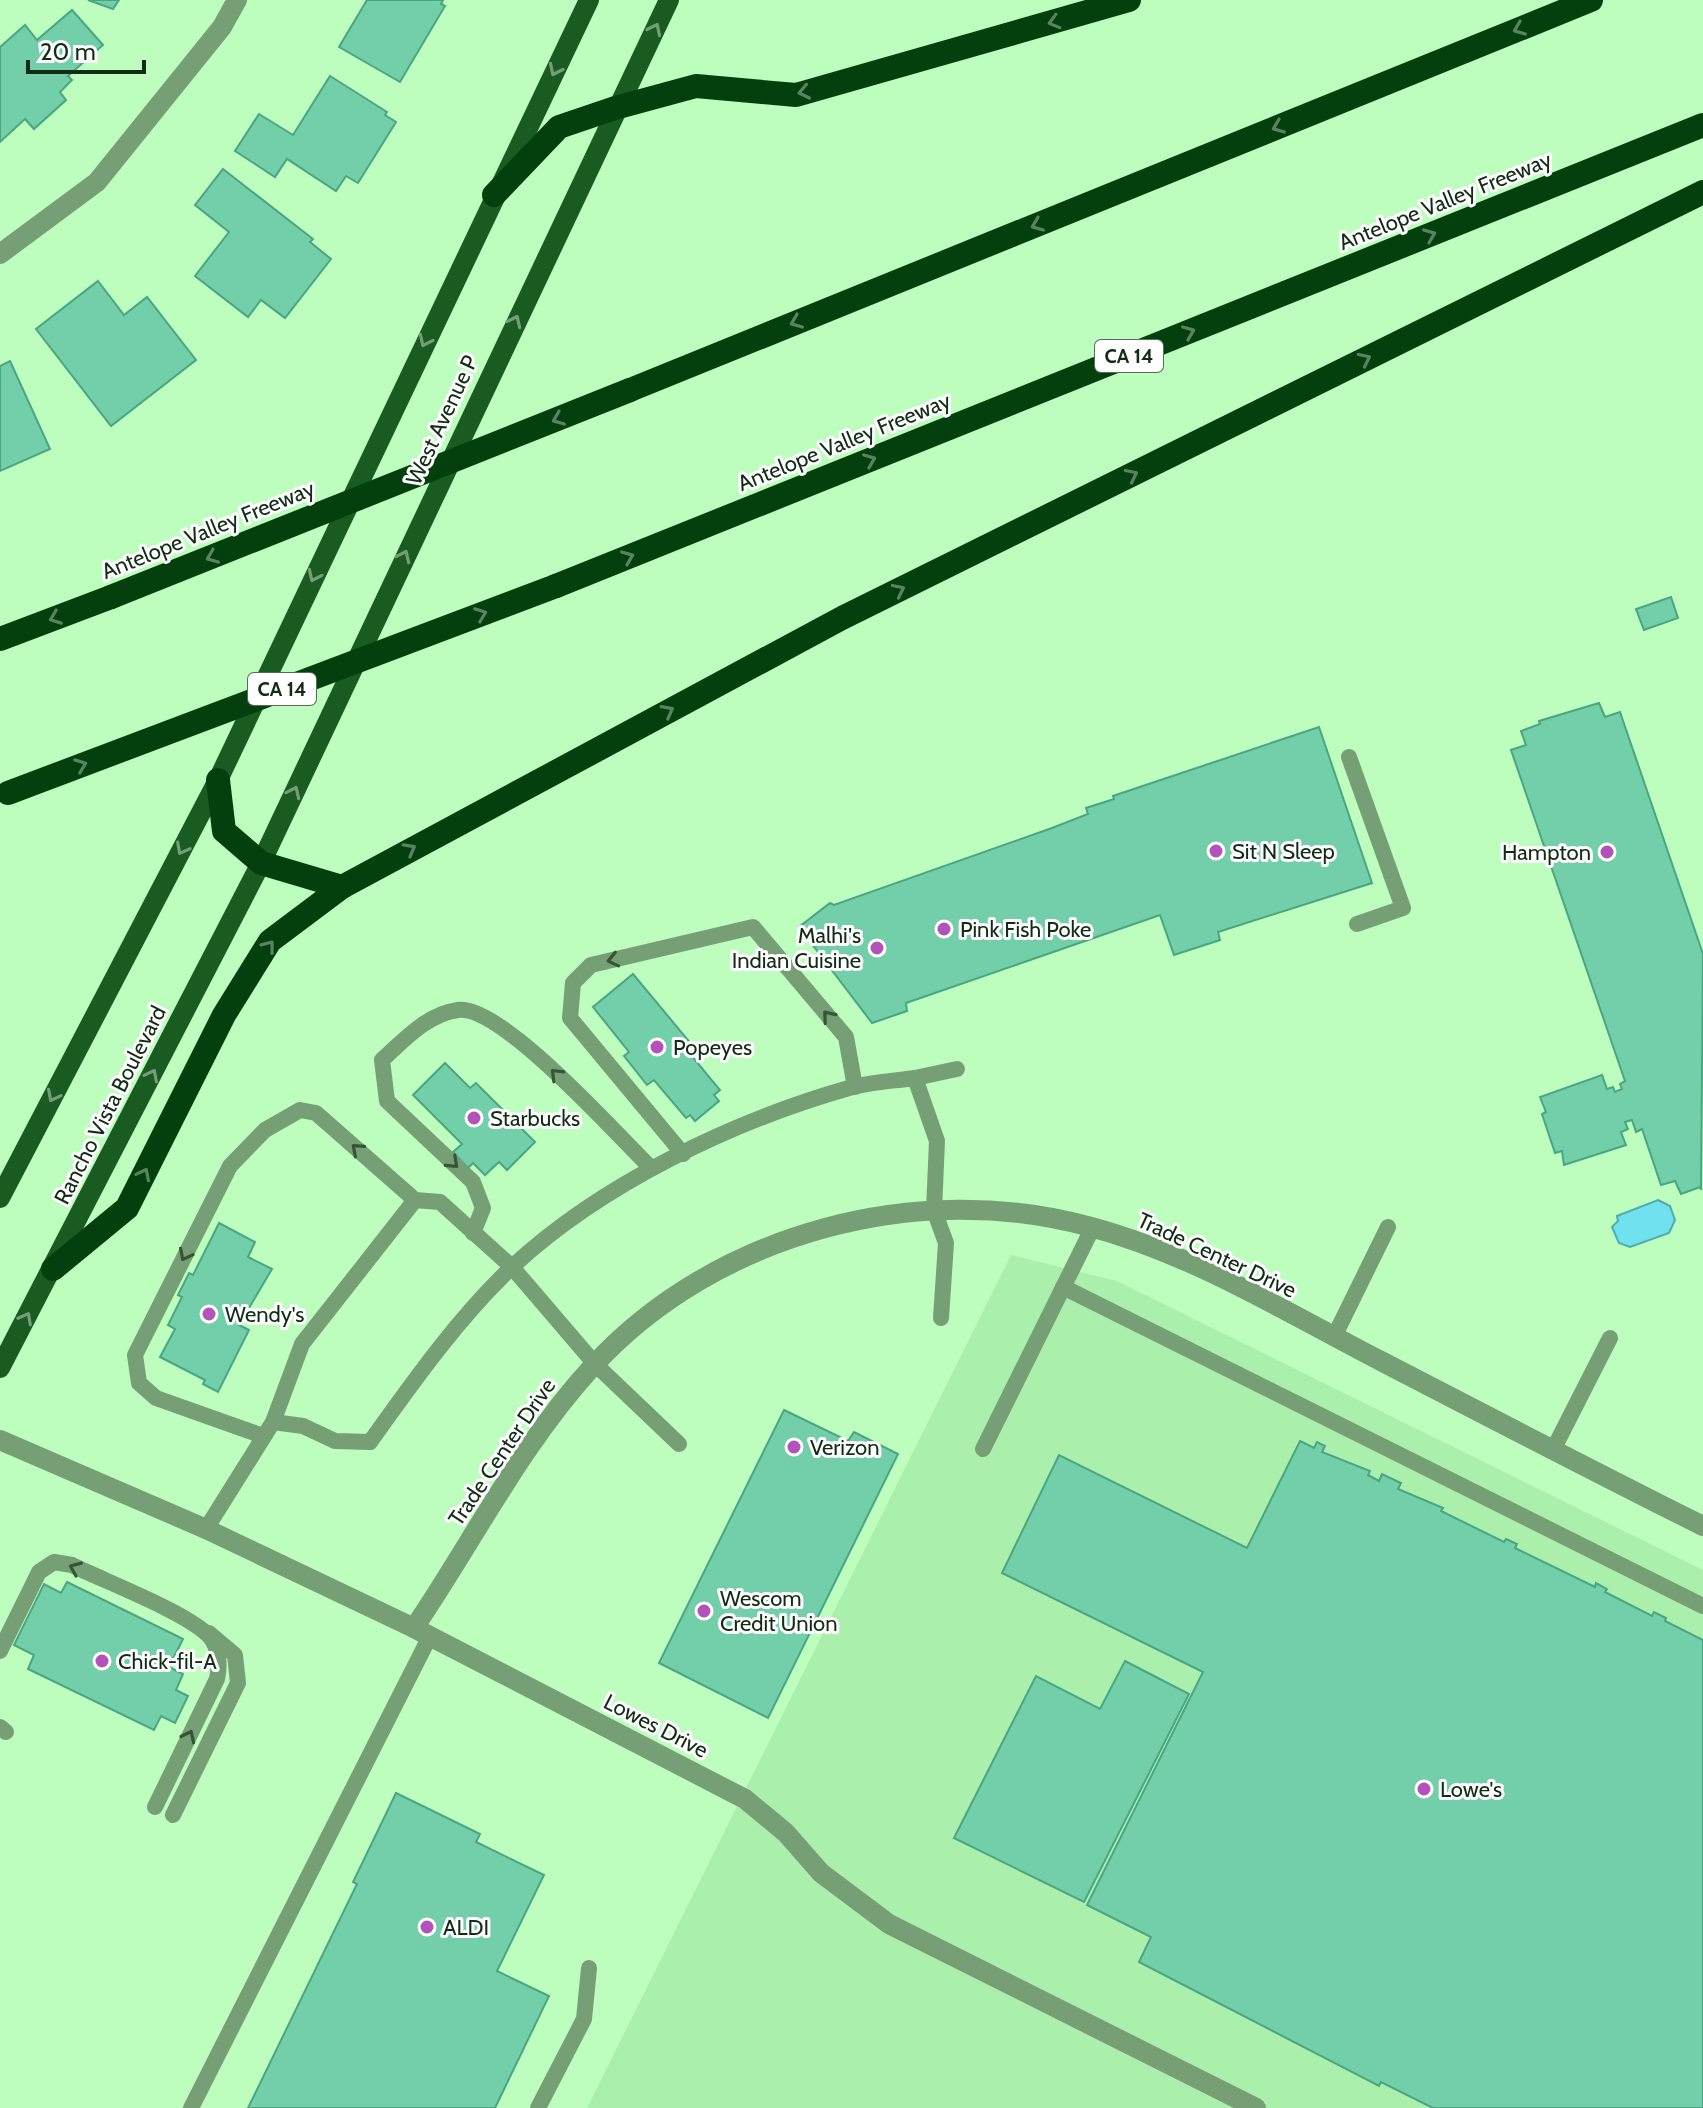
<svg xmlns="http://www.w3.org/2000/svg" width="1703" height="2108" font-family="Cabin,sans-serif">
<rect width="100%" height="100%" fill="#bdfdbe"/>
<path fill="#abefad" d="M1011,1255L1117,1281L1703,1570V2108H587Z"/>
<path fill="#70e2ef" stroke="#54abae" stroke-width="2" d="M1658,1200L1670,1206L1675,1220L1669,1233L1630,1247L1619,1243L1612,1227L1618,1221L1617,1216Z"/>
<g fill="#73cfa9" stroke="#49a682" stroke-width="2">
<path d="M88,0H119L113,9Z"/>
<path d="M367,0H443L441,4L445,6L400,82L339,47Z"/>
<path d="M72,10L103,45L68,76L72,80L60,92L66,100L34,129L25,119L0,142V47L25,25L37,40Z"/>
<path d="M330,76L387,112L385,115L396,122L358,183L346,176L336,191L287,159L275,177L235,151L259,114L293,135Z"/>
<path d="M223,169L313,239L310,242L331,259L285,318L261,300L248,317L195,276L229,232L195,205Z"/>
<path d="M98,281L124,315L147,297L196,360L111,426L36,329Z"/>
<path d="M10,361L50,449L0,471V366Z"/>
<path d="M1671,597L1678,618L1644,630L1636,609Z"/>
<path d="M1599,703L1605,717L1620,712L1703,954L1701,1190L1700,1187L1681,1194L1675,1181L1661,1185L1642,1129L1636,1132L1632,1120L1625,1122L1628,1129L1621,1132L1626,1145L1564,1165L1562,1151L1555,1153L1542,1114L1546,1112L1540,1097L1602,1075L1607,1089L1613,1087L1615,1092L1622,1089L1620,1084L1625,1081L1511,750L1526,745L1521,731L1540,724L1539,721Z"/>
<path d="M1319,727L1372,883L1218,932L1220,940L1174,955L1160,915L906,1003L907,1011L872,1023L799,927L830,903L834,905L1052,828L1088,814L1086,808L1114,799L1113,796Z"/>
<path d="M633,974L692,1045L686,1049L720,1090L714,1095L719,1101L695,1121L690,1115L686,1118L654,1080L647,1085L624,1056L629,1052L593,1007Z"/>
<path d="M445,1063L470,1088L476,1083L535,1142L507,1170L499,1162L485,1175L473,1163L468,1168L453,1152L462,1144L413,1095Z"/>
<path d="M219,1223L255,1242L248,1257L272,1269L239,1325L249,1330L218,1392L203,1384L205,1380L160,1357L175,1329L168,1325L182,1297L178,1295L189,1273L193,1275Z"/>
<path d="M784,1410L848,1441L854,1432L898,1454L768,1718L659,1663Z"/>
<path d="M1300,1441L1314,1448L1317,1442L1325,1446L1322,1452L1370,1471L1368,1475L1379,1481L1382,1474L1401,1483L1398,1489L1443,1508L1441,1511L1504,1542L1506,1539L1517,1544L1515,1548L1595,1587L1596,1583L1607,1589L1605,1592L1652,1616L1654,1612L1666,1618L1665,1621L1703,1640V2108H1433L1381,2082L1379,2086L1139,1962L1151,1937L1087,1905L1203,1672L1002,1573L1059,1455L1247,1548Z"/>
<path d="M67,1582L183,1639L169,1667L183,1674L176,1690L188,1696L175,1723L161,1716L154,1730L28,1669L34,1655L14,1645L44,1584L61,1593Z"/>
<path d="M1125,1661L1189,1694L1084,1902L954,1838L1036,1676L1100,1709Z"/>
<path d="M396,1793L480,1834L476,1842L544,1875L497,1971L549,1996L495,2108H248L357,1884L353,1882Z"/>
</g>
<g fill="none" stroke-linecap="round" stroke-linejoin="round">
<g stroke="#769f76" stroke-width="16">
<path d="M1349,757L1403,908L1357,924"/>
<path d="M915,1078L957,1069"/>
<path d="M683,1154L570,1018L573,983L591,965L753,927L846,1037L855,1087"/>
<path d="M473,1233L483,1208L473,1182L387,1101L382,1060C404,1040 427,1014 458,1010C501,1004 618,1136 651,1168"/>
<path d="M1063,1287L1703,1606"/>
<path d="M1334,1337L1388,1227"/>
<path d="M273,1422L302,1344L415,1200L440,1202L512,1267L595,1364L679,1444"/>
<path d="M263,1436L156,1398L139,1383L135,1355L230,1166L265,1130L300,1110L316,1113L415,1200"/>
<path d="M983,1449L1093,1227"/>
<path d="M1553,1450L1610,1338"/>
<path d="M206,1529L273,1422L303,1426L335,1441L370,1442C413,1382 458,1318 512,1267C601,1184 733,1121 849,1088C870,1082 894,1081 915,1078L937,1141L934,1210L946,1243L941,1318"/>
<path d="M0,1651L39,1572L54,1562L72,1565C104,1581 189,1613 210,1637C219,1648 220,1665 217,1679L155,1807"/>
<path d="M0,1727L6,1732"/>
<path d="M173,1815L238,1683L235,1655L209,1633"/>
<path d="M191,2108L430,1636"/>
<path d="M538,2108L584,2019L589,1968"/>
</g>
<g stroke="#769f76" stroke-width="20">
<path d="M0,254L97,182L222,27L237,0"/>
<path d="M0,1440L206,1529L414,1628L745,1799L786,1833L821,1873L889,1924L1256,2108"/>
<path d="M414,1628C473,1541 521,1444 593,1366C715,1233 918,1179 1091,1227C1192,1254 1286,1312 1379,1360C1487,1416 1595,1472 1703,1526"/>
</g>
<g stroke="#195b21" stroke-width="20">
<path d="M0,1198L218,780L589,0"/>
<path d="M0,1368L261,863L669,0"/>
</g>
<g stroke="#03400e" stroke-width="24">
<path d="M494,195L559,127L615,108L696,86L796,95L1129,0"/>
<path d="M630,390L1591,0"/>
<path d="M556,586L1703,125"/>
<path d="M0,639L111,597"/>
<path d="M218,780L224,831L261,863L342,887"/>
<path d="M53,1269L127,1208L224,1015L270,941L342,887L842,618L1703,192"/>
</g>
<g stroke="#03400e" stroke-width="24">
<path d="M111,597L630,390"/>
<path d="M8,793L556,586"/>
</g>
</g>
<defs><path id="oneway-chevron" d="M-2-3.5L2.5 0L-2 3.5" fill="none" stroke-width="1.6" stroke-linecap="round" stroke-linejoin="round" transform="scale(2)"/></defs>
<g stroke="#5b8362">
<use href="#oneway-chevron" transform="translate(1054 22) rotate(164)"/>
<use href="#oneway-chevron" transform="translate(1519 29) rotate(158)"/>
<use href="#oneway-chevron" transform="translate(804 92) rotate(168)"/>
<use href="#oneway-chevron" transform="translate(1278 127) rotate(158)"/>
<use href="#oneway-chevron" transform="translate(1037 225) rotate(158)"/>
<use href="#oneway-chevron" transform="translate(1430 235) rotate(-22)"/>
<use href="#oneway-chevron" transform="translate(796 322) rotate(158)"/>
<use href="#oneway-chevron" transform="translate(1189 332) rotate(-22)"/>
<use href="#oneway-chevron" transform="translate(1365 359) rotate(-26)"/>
<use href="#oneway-chevron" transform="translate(558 419) rotate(158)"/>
<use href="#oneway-chevron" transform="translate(870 460) rotate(-22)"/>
<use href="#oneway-chevron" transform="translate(1132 475) rotate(-26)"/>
<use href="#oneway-chevron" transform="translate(212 557) rotate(158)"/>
<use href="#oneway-chevron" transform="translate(628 557) rotate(-22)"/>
<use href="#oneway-chevron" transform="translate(899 590) rotate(-26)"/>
<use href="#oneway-chevron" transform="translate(481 614) rotate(-21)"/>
<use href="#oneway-chevron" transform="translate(55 618) rotate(159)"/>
<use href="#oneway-chevron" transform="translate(668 711) rotate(-28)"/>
<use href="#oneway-chevron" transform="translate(81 765) rotate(-21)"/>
<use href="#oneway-chevron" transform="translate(410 849) rotate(-29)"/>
<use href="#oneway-chevron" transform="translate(269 946) rotate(-52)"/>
<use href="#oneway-chevron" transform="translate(144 1174) rotate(-63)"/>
</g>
<g stroke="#759d7a">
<use href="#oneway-chevron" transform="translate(655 29) rotate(-64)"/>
<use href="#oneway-chevron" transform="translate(555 70) rotate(116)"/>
<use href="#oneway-chevron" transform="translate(515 321) rotate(-65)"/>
<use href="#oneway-chevron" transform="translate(425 341) rotate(115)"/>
<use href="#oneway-chevron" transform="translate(404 556) rotate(-65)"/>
<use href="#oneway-chevron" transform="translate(314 576) rotate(115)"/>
<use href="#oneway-chevron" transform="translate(294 792) rotate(-65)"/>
<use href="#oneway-chevron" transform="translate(182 849) rotate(118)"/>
<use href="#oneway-chevron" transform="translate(152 1075) rotate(-63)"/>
<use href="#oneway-chevron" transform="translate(53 1096) rotate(117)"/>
<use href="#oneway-chevron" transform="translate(26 1318) rotate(-62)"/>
</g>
<g stroke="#365437">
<use href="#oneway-chevron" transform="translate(613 960) rotate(167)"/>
<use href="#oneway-chevron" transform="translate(828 1016) rotate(-130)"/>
<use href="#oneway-chevron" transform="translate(556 1074) rotate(-135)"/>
<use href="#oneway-chevron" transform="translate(357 1149) rotate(-139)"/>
<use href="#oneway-chevron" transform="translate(453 1163) rotate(43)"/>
<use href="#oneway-chevron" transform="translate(185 1255) rotate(117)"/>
<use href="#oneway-chevron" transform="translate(75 1568) rotate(-157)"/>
<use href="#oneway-chevron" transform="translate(189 1736) rotate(-64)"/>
</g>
<g fill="#b352ba" stroke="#fff" stroke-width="3">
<circle cx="1216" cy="851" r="8"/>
<circle cx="1607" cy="852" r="8"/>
<circle cx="944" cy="929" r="8"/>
<circle cx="877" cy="948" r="8"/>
<circle cx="657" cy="1047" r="8"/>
<circle cx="474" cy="1118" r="8"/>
<circle cx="209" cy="1314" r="8"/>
<circle cx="794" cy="1447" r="8"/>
<circle cx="704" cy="1611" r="8"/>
<circle cx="102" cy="1661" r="8"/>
<circle cx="1424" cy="1789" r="8"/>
<circle cx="427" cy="1927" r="8"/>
</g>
<g text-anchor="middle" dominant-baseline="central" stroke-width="6" stroke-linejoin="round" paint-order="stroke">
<g fill="#fff" stroke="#5a6b5b" stroke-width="2">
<rect x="1095" y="340" width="68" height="32" rx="6"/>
<rect x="248" y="673" width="68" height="32" rx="6"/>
</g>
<g font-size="20" font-weight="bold" fill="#132c15">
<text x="1129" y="356">CA 14</text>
<text x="282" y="689">CA 14</text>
</g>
<g font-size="22" fill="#132c15" stroke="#fff">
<text transform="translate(1445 201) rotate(-22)">Antelope Valley Freeway</text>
<text transform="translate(442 420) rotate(-65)">West Avenue P</text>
<text transform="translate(844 442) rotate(-22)">Antelope Valley Freeway</text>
<text transform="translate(208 530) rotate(-22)">Antelope Valley Freeway</text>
<text transform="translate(110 1105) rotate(-63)">Rancho Vista Boulevard</text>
<text transform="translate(1217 1255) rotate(25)">Trade Center Drive</text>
<text transform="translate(502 1452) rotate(-56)">Trade Center Drive</text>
<text transform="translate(656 1726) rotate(27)">Lowes Drive</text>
</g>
<g font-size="22" fill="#132c15" stroke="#fff" text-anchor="start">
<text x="1232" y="851">Sit N Sleep</text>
<text x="1591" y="852" text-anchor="end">Hampton</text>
<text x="960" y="929">Pink Fish Poke</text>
<text x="861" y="935" text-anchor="end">Malhi's<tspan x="861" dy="25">Indian Cuisine</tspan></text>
<text x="673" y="1047">Popeyes</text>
<text x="490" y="1118">Starbucks</text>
<text x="225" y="1314">Wendy's</text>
<text x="810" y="1447">Verizon</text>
<text x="720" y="1598">Wescom<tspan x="720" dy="25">Credit Union</tspan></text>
<text x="118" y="1661">Chick-fil-A</text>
<text x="1440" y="1789">Lowe's</text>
<text x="443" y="1927">ALDI</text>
</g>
</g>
<path d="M28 60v12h116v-12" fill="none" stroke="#132c15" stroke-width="4"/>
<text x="40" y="60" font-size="24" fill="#132c15" stroke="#ffffff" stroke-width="6" paint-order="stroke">20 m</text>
</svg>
